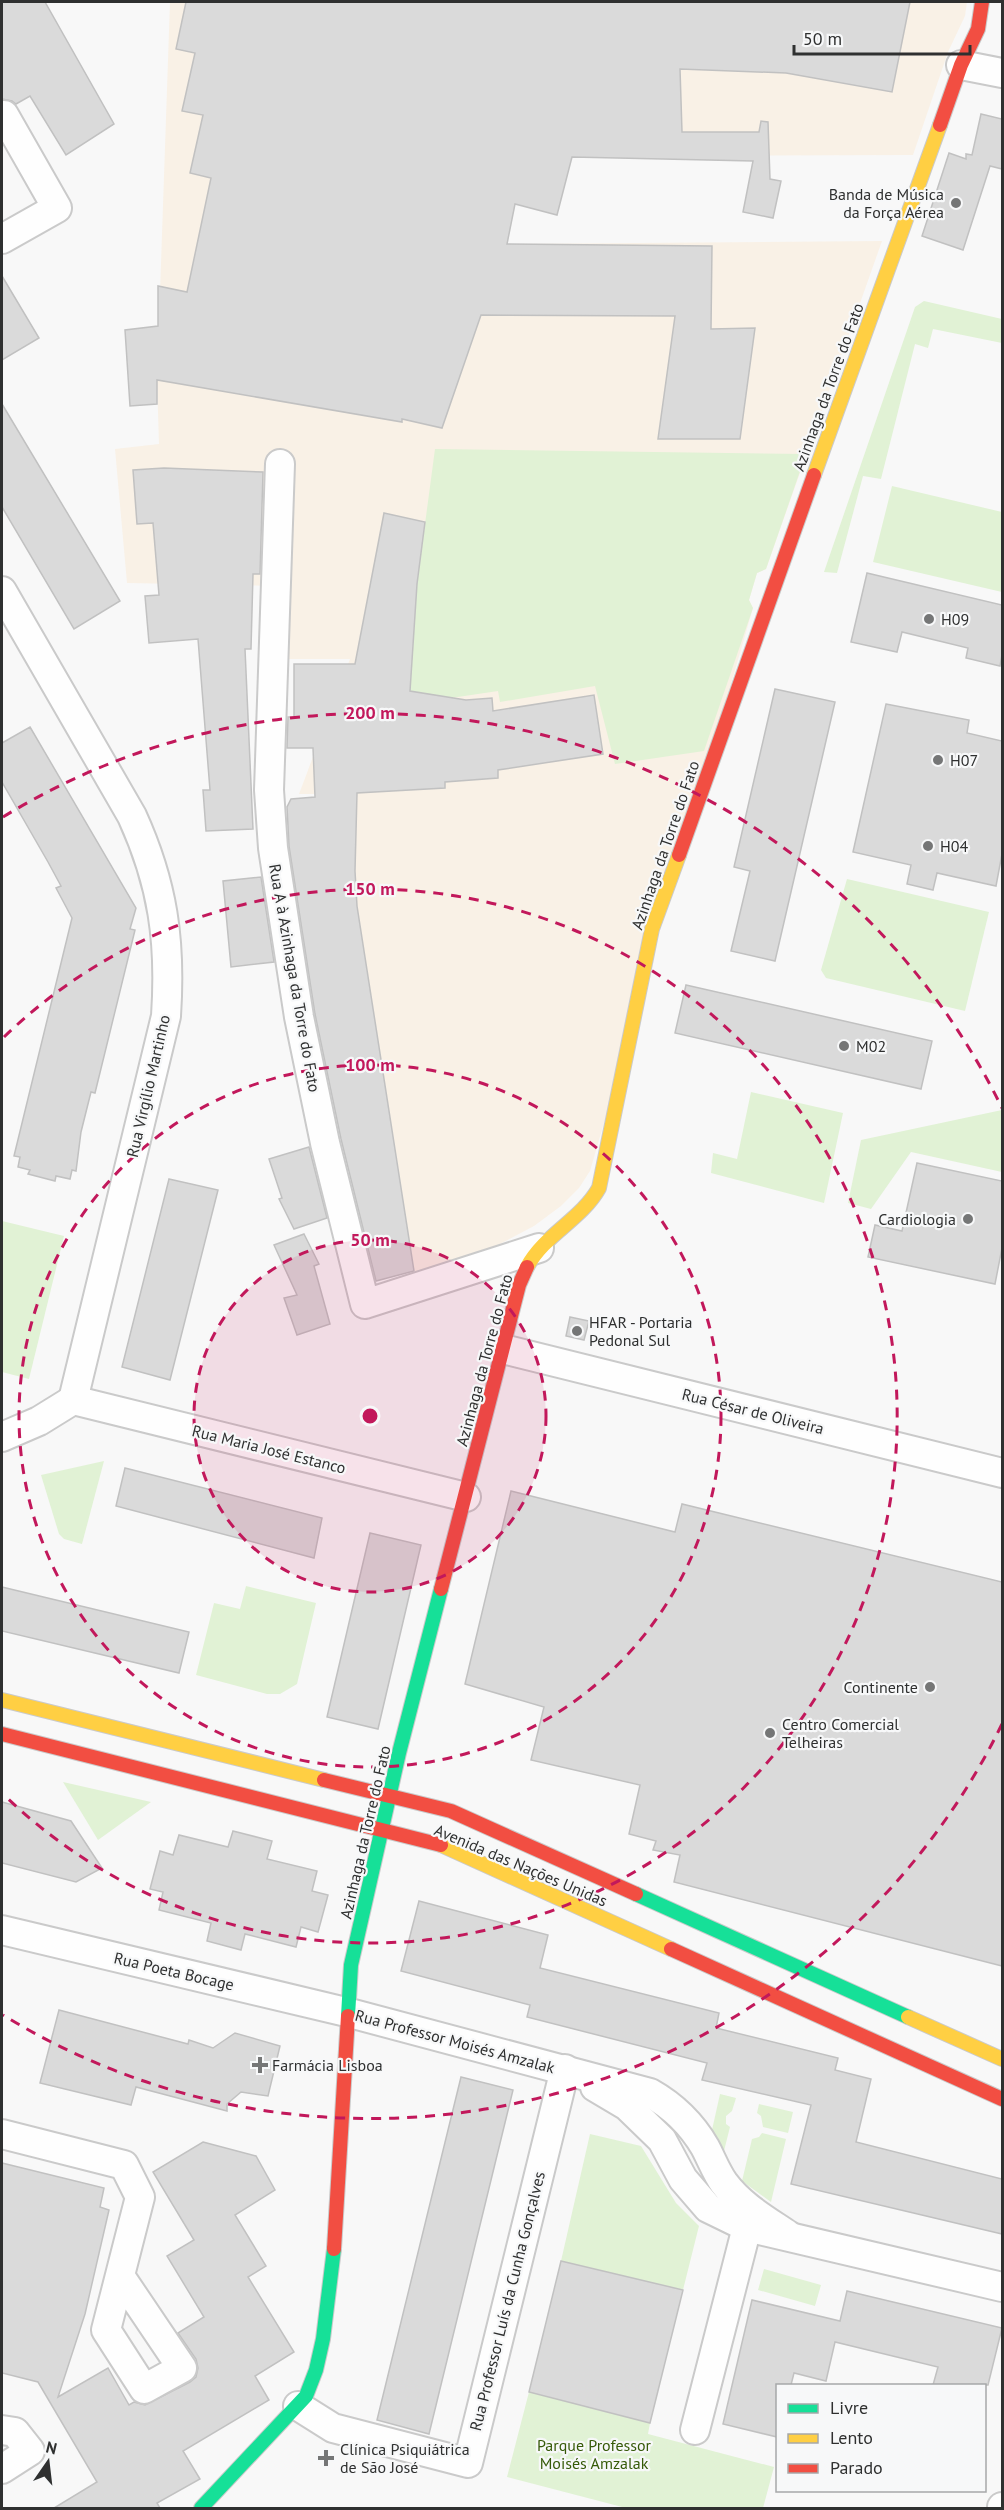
<svg xmlns="http://www.w3.org/2000/svg" width="1004" height="2510" font-family="'PT Sans',sans-serif">
<rect width="100%" height="100%" fill="#f8f8f8"/>
<path fill="#f9f1e6" d="M170,2H967L965,16L948,52L913,155L525,156L507,244L882,241L766,569L757,573L749,600L753,608L590,1171L579,1188L561,1206L534,1226L496,1246L415,1274L357,906L355,871L357,794H299L350,659H282L283,586L127,583L115,449L159,444L157,380Z"/>
<g fill="#e1f2d5">
<path d="M924,301L1002,319V343L933,329L928,348L915,344L881,479L863,476L837,573L824,572L915,307Z"/>
<path d="M435,449L806,454L766,569L757,573L749,600L753,608L704,751L615,764L595,686L500,702L498,691L451,698L410,691L417,584Z"/>
<path d="M892,486L1002,512V592L873,562Z"/>
<path d="M847,879L989,912L965,1011L826,978L821,970Z"/>
<path d="M751,1092L843,1113L824,1203L711,1173L713,1153L737,1159Z"/>
<path d="M1002,1110V1172L911,1152L871,1209L848,1203L861,1140Z"/>
<path d="M2,1221L64,1236L29,1379L2,1372Z"/>
<path d="M104,1461L82,1544L64,1539L59,1534L41,1475Z"/>
<path d="M246,1586L316,1603L297,1684L280,1694H267L196,1675L214,1603L240,1609Z"/>
<path d="M63,1782L151,1802L98,1840Z"/>
<path d="M720,2094L736,2098L732,2111L726,2116V2124L730,2127L724,2151L712,2130Z"/>
<path d="M759,2104L793,2112L788,2133L763,2127L761,2116L757,2113Z"/>
<path d="M762,2133L786,2139L771,2202L742,2181L752,2139L759,2137Z"/>
<path d="M590,2134L641,2146L676,2203L699,2226L683,2290L561,2261Z"/>
<path d="M764,2269L821,2285L815,2306L758,2290Z"/>
<path d="M529,2392L650,2423L648,2434L774,2467L763,2508H626L507,2477Z"/>
</g>
<g fill="#dadada" stroke="#c1c1c1" stroke-width="1.5">
<path d="M2,2H45L114,124L66,155L30,96L16,104L12,101L2,99Z"/>
<path d="M186,2H910L892,92L786,73L680,69L682,132H759L761,121L768,122L770,179L781,181L773,218L743,212L753,161L572,157L557,215L515,204L507,244L712,246L711,329L755,328L740,439H658L675,316L481,315L442,428L402,419V422L157,380V404L130,406L125,330L158,326V286L187,292L211,178L190,173L203,115L182,111L195,53L176,49Z"/>
<path d="M981,114L1002,119V169L990,166L963,250L922,236L949,153L966,159V154L972,155Z"/>
<path d="M2,276L39,338L2,360Z"/>
<path d="M2,404L120,601L74,629L2,507Z"/>
<path d="M164,468L263,472L260,574H253L251,649H245L253,829L206,831L203,790H210L198,639L149,643L145,596L159,595L153,523L137,524L133,470Z"/>
<path d="M384,513L425,522L417,584L410,691L466,700L492,698L493,711L594,695L603,754L498,770V778L445,782V788L357,793L355,871L357,906L414,1271L376,1281L341,1139L315,1014L289,846L287,807L291,799L315,797L313,748H287L288,717H294V664H355Z"/>
<path d="M867,573L1002,605V655L1000,666L966,658L968,648L902,632L897,652L851,642Z"/>
<path d="M775,689L835,702L775,961L731,951L750,871L734,867Z"/>
<path d="M886,704L969,720L967,733L1002,741V854L996,886L937,873L933,890L907,884L911,865L853,852Z"/>
<path d="M30,727L136,908L130,929L135,930L95,1093L91,1092L81,1132L76,1171L72,1170L70,1179L56,1176L55,1181L28,1174L30,1170L18,1167L20,1157L14,1156L72,918L56,888L61,886L48,862L2,782V743Z"/>
<path d="M261,877L274,962L231,967L223,881Z"/>
<path d="M686,985L932,1041L921,1089L675,1033Z"/>
<path d="M309,1147L327,1218L294,1229L279,1199L282,1198L269,1159Z"/>
<path d="M917,1163L1002,1181V1248L995,1284L868,1257L875,1225L902,1231Z"/>
<path d="M169,1179L218,1190L170,1380L122,1367Z"/>
<path d="M304,1234L319,1264L314,1266L330,1324L297,1335L284,1298L297,1295L274,1245Z"/>
<path d="M570,1317L589,1321L584,1340L566,1336Z"/>
<path d="M125,1468L322,1518L314,1558L116,1506Z"/>
<path d="M511,1491L675,1532L682,1504L1002,1582V1966L674,1882L680,1855L653,1850L656,1841L629,1834L640,1785L531,1760L544,1707L465,1684Z"/>
<path d="M370,1533L421,1545L378,1729L327,1717Z"/>
<path d="M2,1587L189,1632L179,1673L2,1631Z"/>
<path d="M2,1802L71,1821L102,1868L76,1882L2,1863Z"/>
<path d="M233,1831L272,1841L267,1859L317,1871L312,1891L328,1895L318,1932L301,1927L296,1947L245,1934L241,1950L207,1941L211,1923L159,1910L163,1892L150,1889L160,1851L173,1855L179,1835L228,1847Z"/>
<path d="M419,1901L548,1935L540,1968L719,2013L716,2028L838,2058L835,2070L871,2079L856,2142L1002,2179V2234L791,2184L811,2105L702,2080L707,2063L527,2017L530,2005L401,1971Z"/>
<path d="M59,2010L188,2044L189,2040L213,2048L235,2033L280,2046L268,2096L241,2092L227,2104V2111L136,2087L131,2105L40,2083Z"/>
<path d="M461,2077L513,2090L429,2434L377,2420Z"/>
<path d="M203,2142L256,2156L275,2190L235,2215L266,2266L248,2277L294,2352L255,2376L269,2400L183,2451L200,2479L157,2503L160,2508H54L97,2482L38,2382L2,2373V2163L104,2188L100,2207L109,2210L85,2314L58,2397L108,2368L129,2405L134,2402L145,2405L190,2382L196,2377L198,2368L196,2359L178,2333L204,2317L167,2256L194,2240L153,2172Z"/>
<path d="M561,2261L683,2290L650,2423L529,2392Z"/>
<path d="M847,2291L1002,2328L988,2385H933L938,2367L835,2342L826,2381L794,2373L791,2385H777V2437L723,2424L752,2300L840,2321Z"/>
</g>
<g fill="none" stroke-linecap="round" stroke-linejoin="round">
<defs>
<g id="street">
<path d="M961,65L1002,73"/>
<path d="M2,116L4,115L57,208L2,239"/>
<path d="M280,464L269,790L273,848L299,1017L325,1143L365,1304L539,1248"/>
<path d="M2,591L132,816C163,884 171,941 166,1016L73,1400"/>
<path d="M503,1349L1002,1473"/>
<path d="M73,1400L466,1497"/>
<path d="M2,1437L39,1421L73,1400"/>
<path d="M2,1930L346,2012L650,2093C673,2106 691,2123 705,2147C711,2158 716,2172 724,2183C741,2206 766,2220 788,2235"/>
<path d="M595,2087L627,2106L662,2140L683,2179L708,2208L747,2227L1002,2287"/>
<path d="M2,2134L124,2165L140,2197L106,2330L144,2389L182,2368L120,2276"/>
<path d="M298,2406L333,2428L468,2463L565,2069"/>
<path d="M2,2430L15,2432L30,2451L2,2469"/>
<path d="M695,2430L747,2227"/>
<path d="M1002,2508V2507"/>
</g>
<g id="fast">
<path d="M636,1894L908,2017"/>
<path d="M348,2016L351,1965L399,1753L441,1589"/>
<path d="M201,2508L306,2396L316,2370L323,2339L334,2249"/>
</g>
<g id="slow">
<path d="M814,475L940,125"/>
<path d="M527,1267C545,1234 581,1220 599,1188L652,929L679,855"/>
<path d="M2,1700L324,1780"/>
<path d="M441,1845L671,1949"/>
<path d="M908,2017L1002,2059"/>
</g>
<g id="jam">
<path d="M940,125L961,65L978,29L982,2"/>
<path d="M679,855L814,475"/>
<path d="M441,1589L519,1285L527,1267"/>
<path d="M2,1734L441,1845"/>
<path d="M324,1780L451,1811L636,1894"/>
<path d="M671,1949L1002,2099"/>
<path d="M334,2249L348,2016"/>
</g>
</defs>
<use href="#street" stroke="#cacaca" stroke-width="32"/>
<use href="#fast" stroke="#cacaca" stroke-width="16"/>
<use href="#slow" stroke="#cacaca" stroke-width="16"/>
<use href="#jam" stroke="#cacaca" stroke-width="16"/>
<use href="#street" stroke="#fefefe" stroke-width="28"/>
<use href="#fast" stroke="#16e098" stroke-width="14"/>
<use href="#slow" stroke="#ffcf43" stroke-width="14"/>
<use href="#jam" stroke="#f24e42" stroke-width="14"/>
</g>
<circle cx="370" cy="1416" r="176" fill="#c2185b" fill-opacity=".12"/>
<g fill="none" stroke="#c2185b" stroke-width="3" stroke-dasharray="10 8">
<circle cx="370" cy="1416" r="176"/>
<circle cx="370" cy="1416" r="351"/>
<path d="M4 1037A527 527 0 1 1 4 1795"/>
<path d="M1002 1724A703 703 0 0 1 3 2015M3 817A703 703 0 0 1 1002 1108"/>
</g>
<g fill="#757676" stroke="#f7f8f9" stroke-width="2">
<circle cx="956" cy="203" r="6"/>
<circle cx="929" cy="619" r="6"/>
<circle cx="938" cy="760" r="6"/>
<circle cx="928" cy="846" r="6"/>
<circle cx="844" cy="1046" r="6"/>
<circle cx="968" cy="1219" r="6"/>
<circle cx="577" cy="1331" r="6"/>
<circle cx="930" cy="1687" r="6"/>
<circle cx="770" cy="1733" r="6"/>
<path d="M257 2056h6v6h6v6h-6v6h-6v-6h-6v-6h6z"/>
<path d="M323 2449h6v6h6v6h-6v6h-6v-6h-6v-6h6z"/>
</g>
<g text-anchor="middle" dominant-baseline="central" stroke-width="4.5" stroke-linejoin="round" paint-order="stroke">
<g font-size="16" fill="#2f3030" stroke="#f7f8f9" text-anchor="start">
<text x="944" y="194" text-anchor="end">Banda de Música<tspan x="944" dy="18">da Força Aérea</tspan></text>
<text x="941" y="619">H09</text>
<text x="950" y="760">H07</text>
<text x="940" y="846">H04</text>
<text x="856" y="1046">M02</text>
<text x="956" y="1219" text-anchor="end">Cardiologia</text>
<text x="589" y="1322">HFAR - Portaria<tspan x="589" dy="18">Pedonal Sul</tspan></text>
<text x="918" y="1687" text-anchor="end">Continente</text>
<text x="782" y="1724">Centro Comercial<tspan x="782" dy="18">Telheiras</tspan></text>
<text x="272" y="2065">Farmácia Lisboa</text>
<text x="340" y="2449">Clínica Psiquiátrica<tspan x="340" dy="18">de São José</tspan></text>
</g>
<g font-size="16" fill="#2f3030" stroke="#f7f8f9">
<text transform="translate(828 387) rotate(-70)">Azinhaga da Torre do Fato</text>
<text transform="translate(665 845) rotate(-71)">Azinhaga da Torre do Fato</text>
<text transform="translate(295 978) rotate(80)">Rua A à Azinhaga da Torre do Fato</text>
<text transform="translate(148 1086) rotate(-77)">Rua Virgílio Martinho</text>
<text transform="translate(484 1360) rotate(-75)">Azinhaga da Torre do Fato</text>
<text transform="translate(753 1411) rotate(14)">Rua César de Oliveira</text>
<text transform="translate(269 1449) rotate(14)">Rua Maria José Estanco</text>
<text transform="translate(365 1832) rotate(-77)">Azinhaga da Torre do Fato</text>
<text transform="translate(521 1865) rotate(23)">Avenida das Nações Unidas</text>
<text transform="translate(174 1971) rotate(13)">Rua Poeta Bocage</text>
<text transform="translate(455 2041) rotate(15)">Rua Professor Moisés Amzalak</text>
<text transform="translate(507 2301) rotate(-76)">Rua Professor Luís da Cunha Gonçalves</text>
</g>
<g font-size="16" fill="#365a08" stroke="#f7f8f9">
<text x="594" y="2445">Parque Professor<tspan x="594" dy="18">Moisés Amzalak</tspan></text>
</g>
</g>
<circle cx="370" cy="1416" r="9" fill="#c2185b" stroke="#f7f8f9" stroke-width="3"/>
<g font-size="18" text-anchor="middle" font-weight="bold" fill="#c2185b" stroke="#f7f8f9" stroke-width="4.5" stroke-linejoin="round" paint-order="stroke">
<text x="370" y="719">200 m</text>
<text x="370" y="895">150 m</text>
<text x="370" y="1071">100 m</text>
<text x="370" y="1246">50 m</text>
</g>
<rect width="1004" height="2510" fill="none" stroke="#2f3030" stroke-width="6"/>
<rect x="776" y="2384" width="210" height="108" fill="#f7f8f9" stroke="#a7a8a9" stroke-width="1.5"/>
<rect x="788" y="2404" width="30" height="9" fill="#16e098" stroke="#a7a8a9" stroke-width="1.5"/>
<text x="830" y="2414" font-size="18" fill="#2f3030">Livre</text>
<rect x="788" y="2434" width="30" height="9" fill="#ffcf43" stroke="#a7a8a9" stroke-width="1.5"/>
<text x="830" y="2444" font-size="18" fill="#2f3030">Lento</text>
<rect x="788" y="2464" width="30" height="9" fill="#f24e42" stroke="#a7a8a9" stroke-width="1.5"/>
<text x="830" y="2474" font-size="18" fill="#2f3030">Parado</text>
<g transform="translate(48 2462) rotate(14)" stroke="#f7f8f9" stroke-width="4.5" paint-order="stroke">
<path d="M0-4.5L10 22L0 15L-10 22Z" fill="#2f3030"/>
<text y="-9" font-size="16" font-weight="bold" text-anchor="middle" fill="#2f3030">N</text>
</g>
<path d="M794 45v9h176v-9" fill="none" stroke="#2f3030" stroke-width="3"/>
<text x="803" y="45" font-size="18" fill="#2f3030" stroke="#f7f8f9" stroke-width="4.5" paint-order="stroke">50 m</text>
</svg>
